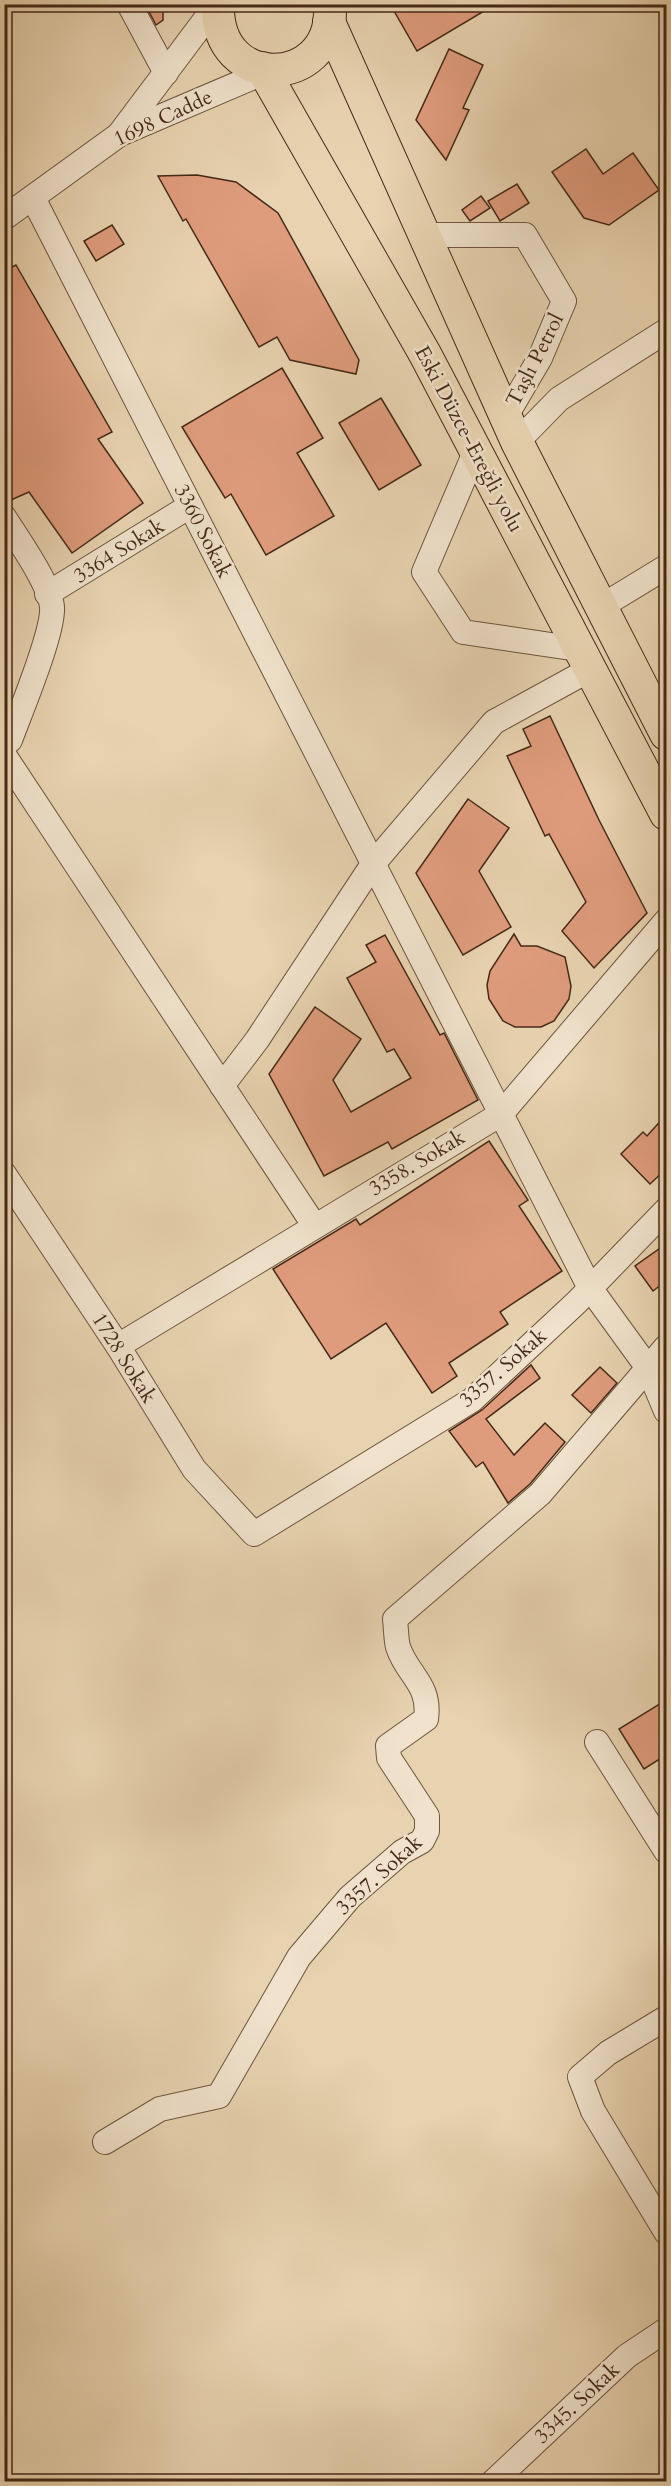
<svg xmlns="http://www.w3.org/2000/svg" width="671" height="2486" font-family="Cardo,serif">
<rect width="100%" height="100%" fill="#e8d3b0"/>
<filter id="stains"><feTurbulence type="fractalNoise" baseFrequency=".00333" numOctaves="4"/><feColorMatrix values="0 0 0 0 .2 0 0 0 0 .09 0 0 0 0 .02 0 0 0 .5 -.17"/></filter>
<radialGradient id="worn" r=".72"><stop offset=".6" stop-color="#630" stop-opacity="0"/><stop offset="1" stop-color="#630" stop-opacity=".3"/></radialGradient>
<g fill="#df9c7c" stroke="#452918" stroke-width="1.5">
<path d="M145,4H163V20L156,25Z"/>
<path d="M390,4H496L417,51Z"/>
<path d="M449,49L483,65L463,108L469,110L446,160L416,120Z"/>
<path d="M586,149L603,174L633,153L659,190L609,225L584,218L552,172Z"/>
<path d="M197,175L236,182L278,213L359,360L356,374L290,360L277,337L259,347L186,219L183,221L158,176Z"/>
<path d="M517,184L529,203L500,221L488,201Z"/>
<path d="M481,196L490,208L470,221L462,210Z"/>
<path d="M112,225L124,244L96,261L84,241Z"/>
<path d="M16,265L112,432L98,439L143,503L72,553L29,492L4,503V271Z"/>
<path d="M282,368L323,438L297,453L334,516L266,555L231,494L225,498L182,427Z"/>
<path d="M381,398L421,465L379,490L339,423Z"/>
<path d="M550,716L599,820L647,913L594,968L562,931L586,902L549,834L545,836L507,756L531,746L523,729Z"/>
<path d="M468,799L509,828L479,871L511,927L463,955L416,873Z"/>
<path d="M514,934L521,946H537L565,957L571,986L569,999L554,1021L541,1027H515L503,1021L489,999L487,985L490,971Z"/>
<path d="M385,935L440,1035L444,1033L478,1100L392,1149L388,1142L324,1176L269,1074L315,1007L361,1039L333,1080L351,1112L411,1078L394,1049L387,1052L347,978L376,962L366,945Z"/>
<path d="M666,1115V1169L650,1184L621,1154L643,1132L647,1136Z"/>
<path d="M489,1141L528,1200L519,1206L562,1271L500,1312L508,1324L449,1363L457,1376L432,1393L386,1323L331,1359L273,1269L356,1219L360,1225Z"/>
<path d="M666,1244V1281L653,1291L635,1266Z"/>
<path d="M531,1365L540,1378L486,1419L514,1455L545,1423L565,1442L530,1484L508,1503L483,1462L476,1467L449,1431L482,1410Z"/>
<path d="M600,1367L617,1383L591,1413L572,1395Z"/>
<path d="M666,1700V1755L644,1769L619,1729Z"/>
</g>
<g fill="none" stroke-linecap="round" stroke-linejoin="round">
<defs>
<g id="minor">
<path d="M129,4L166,73"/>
<path d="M121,132L217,4"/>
<path d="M33,198L590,1288L648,1368L666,1411"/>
<path d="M4,218L120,134L270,70"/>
<path d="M424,235H525L564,301L540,358L506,416"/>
<path d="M517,442L559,399L666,331"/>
<path d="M476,450L424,572L463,632L578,649"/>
<path d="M4,517C17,538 50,584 52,607C54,632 20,713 10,740L4,745"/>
<path d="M47,594L190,506"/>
<path d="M602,606L666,567"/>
<path d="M4,755L314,1225"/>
<path d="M222,1086L257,1040L373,864L494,722L589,670"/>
<path d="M4,1174L118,1346L194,1469L254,1534L472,1400L577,1302L666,1210"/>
<path d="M118,1346L501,1114L666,921"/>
<path d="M597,1742L666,1851"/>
<path d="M666,2018L608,2053L580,2077L593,2111L666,2232"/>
<path d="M105,2142L160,2109L219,2096L299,1957L350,1897L402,1852L422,1841L427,1831V1816L389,1758L388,1746L426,1719C431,1684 407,1675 398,1647C396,1639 396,1628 395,1619L540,1494L666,1347"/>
<path d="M493,2482L627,2356L666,2330"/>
</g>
<g id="major">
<path d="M218,4C215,93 331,88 330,11"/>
<path d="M329,22L517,442L666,734"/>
<path d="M262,68L425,354L666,814"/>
</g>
</defs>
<use href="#minor" stroke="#6e543e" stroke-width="26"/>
<use href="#major" stroke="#452918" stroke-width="34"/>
<use href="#minor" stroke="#f0e2cc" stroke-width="24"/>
<use href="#major" stroke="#e8d3b0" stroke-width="32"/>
</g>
<g text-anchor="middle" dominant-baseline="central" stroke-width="5" stroke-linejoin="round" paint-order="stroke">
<g font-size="21" fill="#452918" stroke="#f0e2cc">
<text transform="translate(163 118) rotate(-25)">1698 Cadde</text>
<text transform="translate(535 360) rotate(-63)">Taşlı Petrol</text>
<text transform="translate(469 439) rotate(62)">Eski Düzce-Ereğli yolu</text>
<text transform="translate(203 531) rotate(63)">3360 Sokak</text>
<text transform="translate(119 551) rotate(-32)">3364 Sokak</text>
<text transform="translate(417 1163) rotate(-31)">3358. Sokak</text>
<text transform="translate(124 1358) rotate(58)">1728 Sokak</text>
<text transform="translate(503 1368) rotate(-41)">3357. Sokak</text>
<text transform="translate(379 1875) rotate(-42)">3357. Sokak</text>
<text transform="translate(577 2403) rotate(-43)">3345. Sokak</text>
</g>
</g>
<rect width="671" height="2486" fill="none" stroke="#e8d3b0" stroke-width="24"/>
<rect x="6" y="6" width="659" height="2474" fill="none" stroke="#452918" stroke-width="3"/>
<rect x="12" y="12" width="647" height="2462" fill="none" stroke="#452918" stroke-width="1.5"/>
<rect width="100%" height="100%" filter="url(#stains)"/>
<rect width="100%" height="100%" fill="url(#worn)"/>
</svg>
